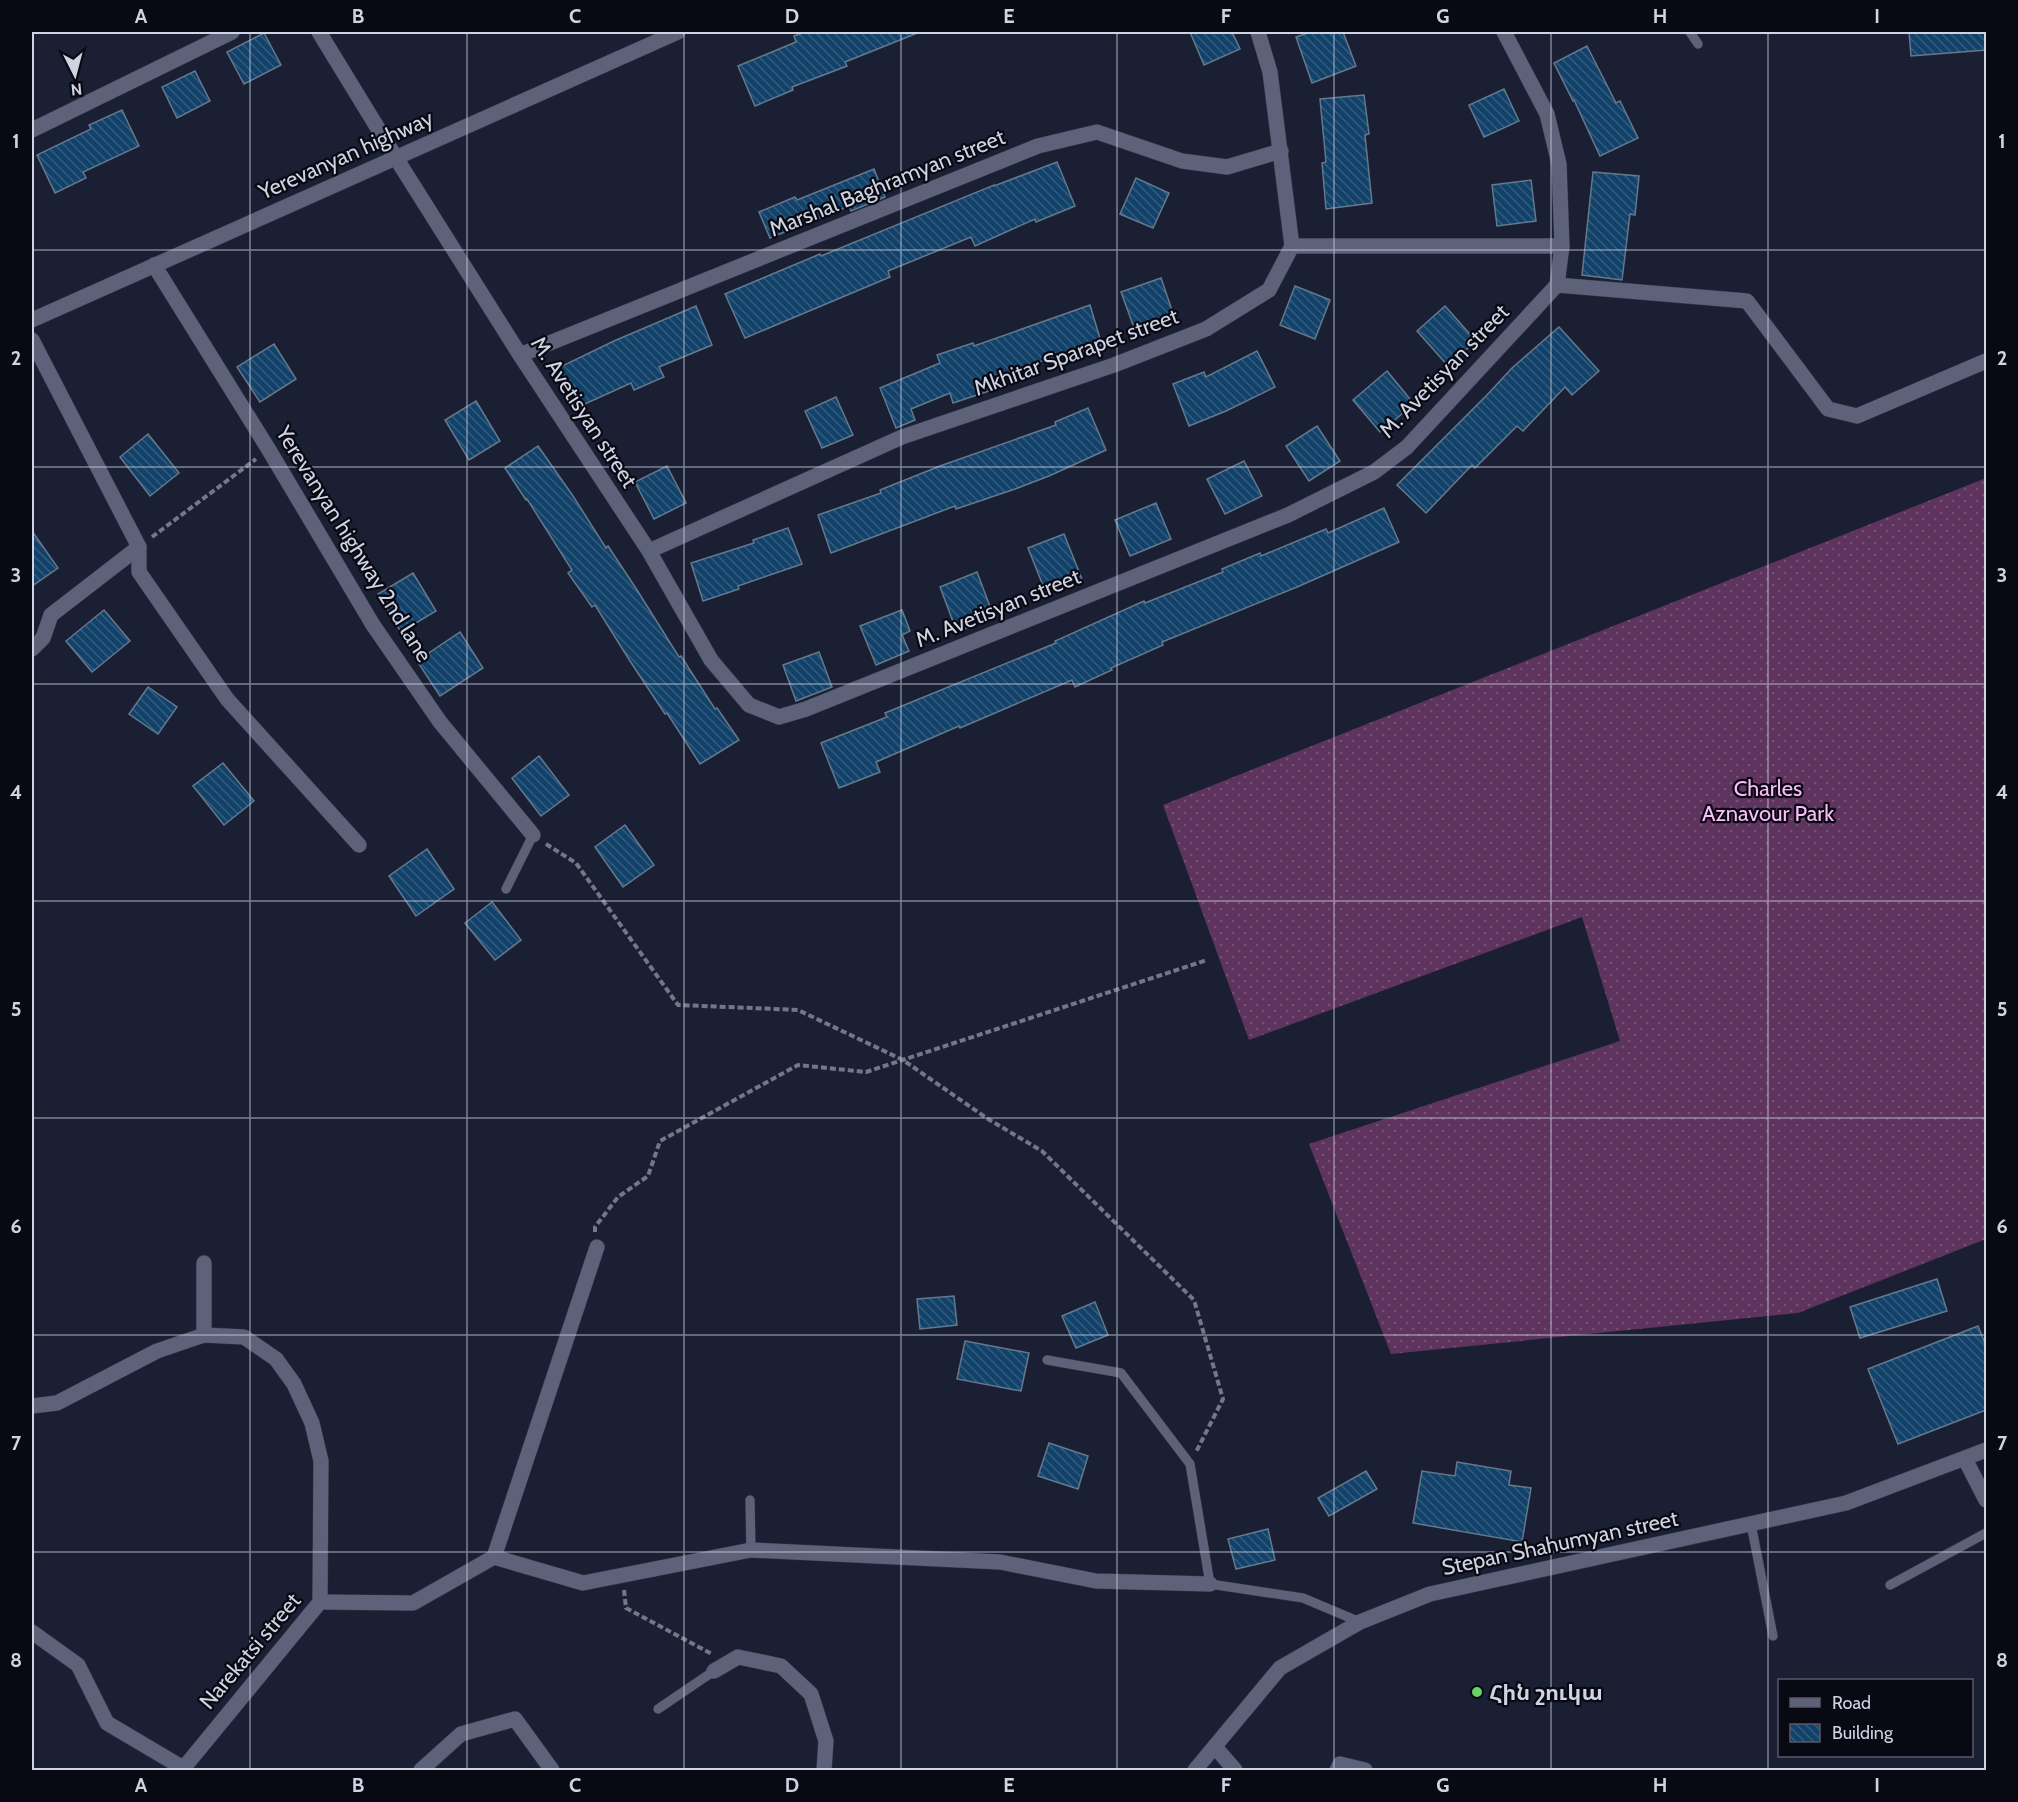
<svg xmlns="http://www.w3.org/2000/svg" width="2018" height="1802" font-family="Cabin,'Noto Sans Armenian',sans-serif">
<defs>
<pattern id="grass-dots" width="8" height="8" patternUnits="userSpaceOnUse" patternTransform="scale(1.5)"><rect width="8" height="8" fill="#5e335d"/><path d="M2 2h.1M6 6h.1" fill="none" stroke="#745074" stroke-width="1.8" stroke-linecap="round"/></pattern>
<pattern id="building-back-hatch" width="6" height="6" patternUnits="userSpaceOnUse" patternTransform="scale(1.5)"><rect width="6" height="6" fill="#12416a"/><path d="M-1 5l2 2M0 0l6 6M5-1l2 2" fill="none" stroke="#335c7f"/></pattern>
</defs>
<rect width="100%" height="100%" fill="#1b1f33"/>
<path fill="url(#grass-dots)" d="M1986,478V1239L1798,1313L1391,1354L1309,1144L1620,1041L1582,917L1249,1040L1163,805Z"/>
<g fill="url(#building-back-hatch)" stroke="#65798d" stroke-width="1.5">
<path d="M805,32H920L845,62L847,66L792,87L793,90L755,106L738,66L796,42L794,36Z"/>
<path d="M1190,32H1232L1240,49L1204,65Z"/>
<path d="M1311,32H1343L1356,66L1312,83L1296,37Z"/>
<path d="M1909,32H1986V50L1911,56Z"/>
<path d="M264,33L281,65L244,84L227,52Z"/>
<path d="M1587,46L1616,103L1620,101L1638,138L1600,156L1574,100L1573,101L1554,63Z"/>
<path d="M195,71L210,101L177,118L162,87Z"/>
<path d="M1504,89L1519,121L1484,137L1469,105Z"/>
<path d="M1364,95L1369,134L1365,135L1372,203L1326,209L1322,163L1326,162L1320,99Z"/>
<path d="M122,110L139,146L83,172L86,178L55,193L37,155L91,129L89,125Z"/>
<path d="M1057,162L1075,206L1036,222L1035,219L975,246L971,237L888,271L890,277L745,338L725,294L820,254L821,256L994,185V186Z"/>
<path d="M874,169L885,197L851,211L849,206L770,238L759,212L795,197L797,200Z"/>
<path d="M1593,172L1639,176L1635,215L1630,214L1622,280L1582,275Z"/>
<path d="M1136,178L1169,193L1153,228L1120,214Z"/>
<path d="M1531,180L1536,221L1497,226L1492,185Z"/>
<path d="M1161,278L1175,319L1136,333L1121,292Z"/>
<path d="M1295,286L1330,300L1315,339L1280,325Z"/>
<path d="M1090,305L1102,345L1070,355L1069,352L986,380L989,391L953,403L950,393L911,409L915,420L896,428L880,388L940,363L937,355L973,343L974,346Z"/>
<path d="M696,306L712,345L659,367L664,377L634,390L631,383L576,408L558,368L614,341Z"/>
<path d="M1445,306L1476,341L1448,366L1417,331Z"/>
<path d="M1559,327L1599,371L1572,395L1565,387L1523,431L1517,426L1475,468L1472,465L1426,513L1397,485L1486,396L1512,368Z"/>
<path d="M274,344L296,379L260,402L237,367Z"/>
<path d="M1257,351L1275,387L1226,411L1189,426L1173,384L1204,372L1206,377Z"/>
<path d="M1387,371L1414,404L1380,432L1353,400Z"/>
<path d="M836,397L853,435L822,448L805,411Z"/>
<path d="M476,401L500,441L469,460L445,420Z"/>
<path d="M1088,408L1106,450L1049,476L1015,489L956,509L955,506L831,553L818,515L881,493L880,490L940,466L1056,425L1055,422Z"/>
<path d="M1317,426L1340,461L1309,481L1286,446Z"/>
<path d="M148,434L179,473L150,496L120,457Z"/>
<path d="M538,446L573,496L606,548L608,546L637,590L679,657L681,656L715,709L717,708L739,740L700,764L667,713L665,714L630,661L595,605L592,607L568,573L572,570L527,499L526,500L505,468Z"/>
<path d="M1244,461L1262,496L1225,514L1207,479Z"/>
<path d="M667,466L686,503L654,519L635,482Z"/>
<path d="M1156,503L1171,539L1130,556L1115,520Z"/>
<path d="M1384,508L1399,542L1297,587L1162,642L1163,645L1111,668L1112,670L1075,687L1072,680L960,728L959,726L876,762L880,772L839,788L821,743L887,717L885,713L1056,643L1055,641L1144,601L1145,603L1223,572L1222,569L1260,553L1261,556L1326,529L1328,533Z"/>
<path d="M788,528L802,564L738,586L739,589L703,601L691,563L754,543L753,540Z"/>
<path d="M32,531L58,568L32,586Z"/>
<path d="M1064,534L1082,579L1046,593L1028,548Z"/>
<path d="M977,572L994,617L957,632L940,587Z"/>
<path d="M413,573L436,611L401,632L378,594Z"/>
<path d="M104,610L130,641L92,672L66,641Z"/>
<path d="M902,610L910,631L902,635L909,651L876,665L860,626Z"/>
<path d="M460,632L483,668L440,696L417,661Z"/>
<path d="M819,652L832,687L796,701L783,665Z"/>
<path d="M148,687L177,707L158,734L129,714Z"/>
<path d="M539,756L569,795L541,816L512,778Z"/>
<path d="M223,763L254,801L224,825L193,786Z"/>
<path d="M625,825L654,865L623,887L595,847Z"/>
<path d="M427,849L454,889L416,916L389,876Z"/>
<path d="M492,902L521,940L495,960L465,923Z"/>
<path d="M1937,1279L1947,1311L1860,1338L1850,1307Z"/>
<path d="M954,1296L957,1325L920,1329L917,1299Z"/>
<path d="M1095,1302L1108,1335L1076,1348L1062,1316Z"/>
<path d="M1978,1326L1986,1346V1410L1898,1444L1868,1369Z"/>
<path d="M965,1341L1029,1353L1021,1391L957,1379Z"/>
<path d="M1049,1443L1088,1456L1078,1489L1038,1476Z"/>
<path d="M1457,1462L1511,1471L1509,1485L1531,1488L1522,1542L1413,1523L1422,1471L1455,1476Z"/>
<path d="M1366,1471L1377,1489L1329,1516L1318,1498Z"/>
<path d="M1268,1529L1275,1560L1236,1569L1228,1539Z"/>
</g>
<g fill="none" stroke-linecap="round" stroke-linejoin="round">
<defs>
<g id="lane">
<path d="M1690,32L1698,44"/>
<path d="M506,889L533,835"/>
<path d="M1047,1360L1121,1373L1190,1464L1210,1584L1303,1598L1360,1622"/>
<path d="M750,1500L751,1550"/>
<path d="M1751,1524L1773,1636"/>
<path d="M1890,1585L1986,1533"/>
<path d="M658,1709L714,1671"/>
</g>
<g id="street">
<path d="M319,32L396,158L520,355L649,551L711,660L749,705L779,717L806,709L1288,515L1374,472L1407,447L1557,285L1562,246L1559,164L1547,114L1504,32"/>
<path d="M32,130L232,32"/>
<path d="M1292,246H1562"/>
<path d="M154,265L269,450L373,625L440,722L533,835"/>
<path d="M1557,285L1747,301L1828,409L1857,416L1986,361"/>
<path d="M32,340L139,547V572L227,699L359,845"/>
<path d="M520,355L1038,146L1097,132L1182,161L1227,167L1281,151"/>
<path d="M649,551L902,437L1114,365L1206,329L1269,290L1292,246L1270,72L1258,32"/>
<path d="M32,649L43,638L51,615L139,547"/>
<path d="M204,1263V1335"/>
<path d="M32,1406L57,1403L157,1351L204,1335L244,1337L276,1359L294,1384L312,1423L321,1461L320,1602L182,1770"/>
<path d="M1965,1459L1986,1500"/>
<path d="M494,1557L583,1583L751,1550L1000,1562L1096,1581L1210,1584"/>
<path d="M320,1602L413,1603L494,1557L597,1247"/>
<path d="M32,1632L78,1665L107,1723L183,1768"/>
<path d="M714,1671L738,1657L781,1666L811,1694L826,1741L824,1770"/>
<path d="M1215,1747L1235,1770"/>
<path d="M421,1770L461,1734L515,1719L552,1770"/>
<path d="M1337,1770L1340,1764L1365,1770"/>
</g>
<g id="secondary">
<path d="M32,320L678,32"/>
<path d="M1195,1770L1280,1668L1360,1622L1430,1594L1846,1503L1986,1450"/>
</g>
</defs>
<use href="#lane" stroke="#36394a" stroke-width="10"/>
<use href="#street" stroke="#36394a" stroke-width="16"/>
<use href="#secondary" stroke="#36394a" stroke-width="16"/>
<g stroke="#747788" stroke-width="4" stroke-dasharray="6 3" stroke-linecap="butt">
<path d="M152,537L256,459"/>
<path d="M546,844L576,863L678,1005L798,1010L903,1060L988,1119L1042,1151L1194,1300L1223,1399L1196,1452"/>
<path d="M595,1232V1227L618,1197L648,1176L660,1141L798,1065L866,1072L1207,960"/>
<path d="M624,1590L626,1608L712,1654"/>
</g>
<use href="#lane" stroke="#5d627a" stroke-width="9"/>
<use href="#street" stroke="#5d627a" stroke-width="15"/>
<use href="#secondary" stroke="#5d627a" stroke-width="15"/>
</g>
<path fill="none" stroke="#d0d3e1" stroke-width="1.5" stroke-opacity="0.55" d="M250,32V1770M467,32V1770M684,32V1770M901,32V1770M1117,32V1770M1334,32V1770M1551,32V1770M1768,32V1770M32,250H1986M32,467H1986M32,684H1986M32,901H1986M32,1118H1986M32,1335H1986M32,1552H1986"/>
<circle fill="#66d466" stroke="#080912" stroke-width="2" cx="1477" cy="1692" r="6"/>
<g text-anchor="middle" dominant-baseline="central" stroke-width="4.5" stroke-linejoin="round" paint-order="stroke">
<g font-size="22" fill="#d0d3e1" stroke="#080912">
<text transform="translate(346 155) rotate(-24)">Yerevanyan highway</text>
<text transform="translate(887 183) rotate(-22)">Marshal Baghramyan street</text>
<text transform="translate(1076 352) rotate(-20)">Mkhitar Sparapet street</text>
<text transform="translate(1444 371) rotate(-46)">M. Avetisyan street</text>
<text transform="translate(584 412) rotate(57)">M. Avetisyan street</text>
<text transform="translate(354 544) rotate(58)">Yerevanyan highway 2nd lane</text>
<text transform="translate(998 608) rotate(-22)">M. Avetisyan street</text>
<text transform="translate(1560 1543) rotate(-12)">Stepan Shahumyan street</text>
<text transform="translate(250 1651) rotate(-50)">Narekatsi street</text>
</g>
<g font-size="22" fill="#fcbbfa" stroke="#080912">
<text x="1768" y="788">Charles<tspan x="1768" dy="25">Aznavour Park</tspan></text>
</g>
<g font-size="22" font-weight="bold" fill="#d0d3e1" stroke="#080912" text-anchor="start">
<text x="1489" y="1692">Հին շուկա</text>
</g>
</g>
<rect width="2018" height="1802" fill="none" stroke="#080912" stroke-width="66"/>
<rect x="1778" y="1679" width="195" height="78" fill="#080912" stroke="#585a65" stroke-width="1.5"/>
<rect x="1790" y="1698" width="30" height="9" fill="#5d627a" stroke="#585a65" stroke-width="1.5"/>
<text x="1832" y="1709" font-size="18" fill="#d0d3e1">Road</text>
<rect x="1790" y="1724" width="30" height="18" fill="url(#building-back-hatch)" stroke="#585a65" stroke-width="1.5"/>
<text x="1832" y="1739" font-size="18" fill="#d0d3e1">Building</text>
<g transform="translate(75 75) rotate(174)" stroke="#080912" stroke-width="4.5" paint-order="stroke">
<path d="M0-4.5L10 22L0 15L-10 22Z" fill="#d0d3e1"/>
<text y="-9" font-size="16" font-weight="bold" text-anchor="middle" fill="#d0d3e1">N</text>
</g>
<rect x="33" y="33" width="1952" height="1736" fill="none" stroke="#d0d3e1" stroke-width="2"/>
<g font-size="20" text-anchor="middle" font-weight="bold" fill="#d0d3e1">
<text x="141" y="23">A</text>
<text x="358" y="23">B</text>
<text x="575" y="23">C</text>
<text x="792" y="23">D</text>
<text x="1009" y="23">E</text>
<text x="1226" y="23">F</text>
<text x="1443" y="23">G</text>
<text x="1660" y="23">H</text>
<text x="1877" y="23">I</text>
<text x="16" y="148">1</text>
<text x="2002" y="148">1</text>
<text x="16" y="365">2</text>
<text x="2002" y="365">2</text>
<text x="16" y="582">3</text>
<text x="2002" y="582">3</text>
<text x="16" y="799">4</text>
<text x="2002" y="799">4</text>
<text x="16" y="1016">5</text>
<text x="2002" y="1016">5</text>
<text x="16" y="1233">6</text>
<text x="2002" y="1233">6</text>
<text x="16" y="1450">7</text>
<text x="2002" y="1450">7</text>
<text x="16" y="1667">8</text>
<text x="2002" y="1667">8</text>
<text x="141" y="1792">A</text>
<text x="358" y="1792">B</text>
<text x="575" y="1792">C</text>
<text x="792" y="1792">D</text>
<text x="1009" y="1792">E</text>
<text x="1226" y="1792">F</text>
<text x="1443" y="1792">G</text>
<text x="1660" y="1792">H</text>
<text x="1877" y="1792">I</text>
</g>
</svg>
